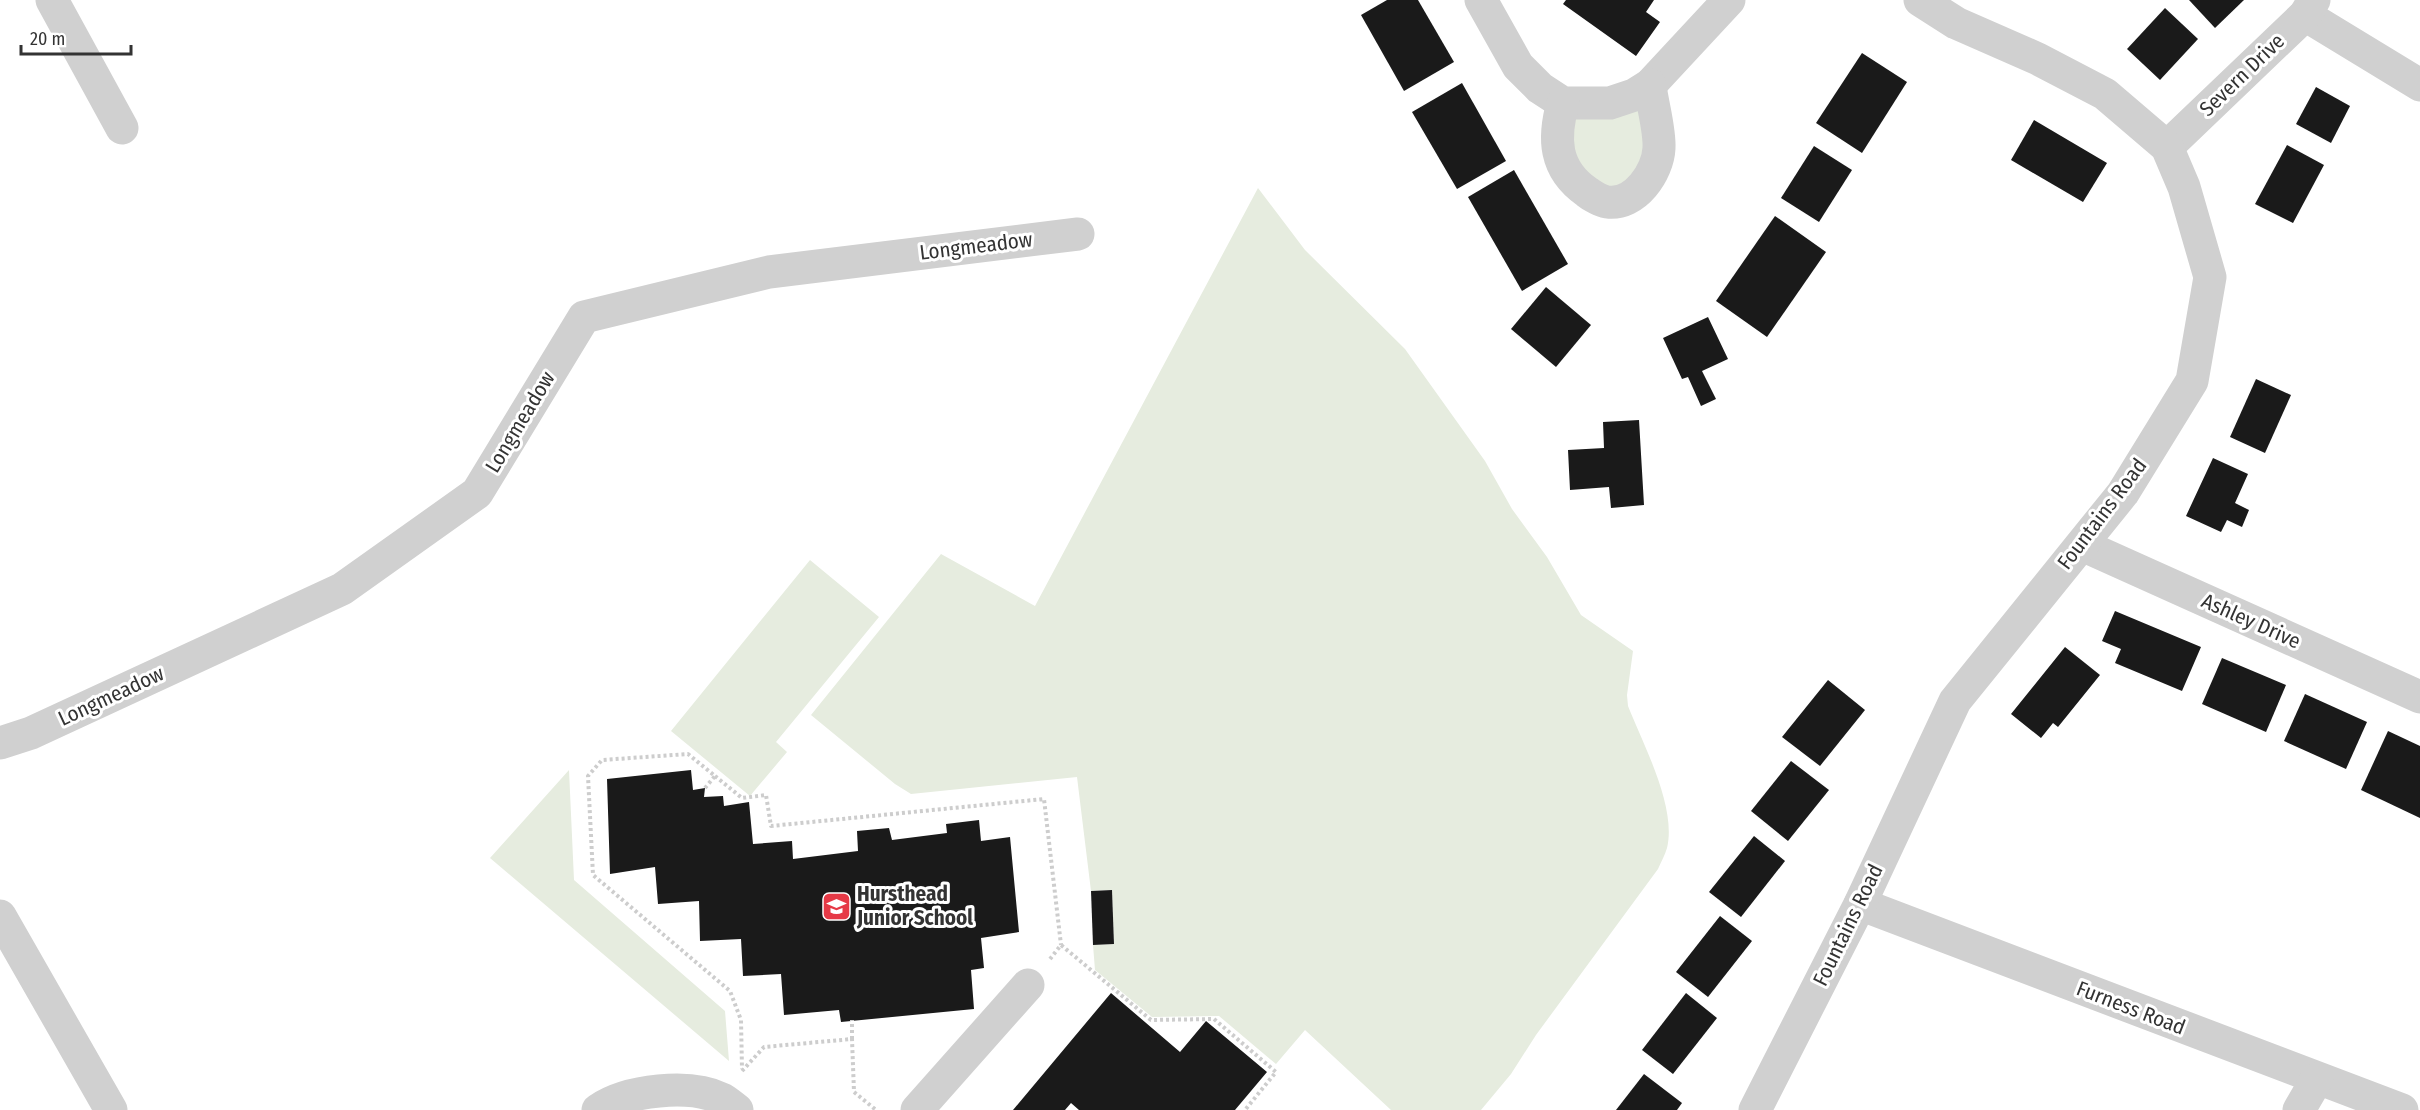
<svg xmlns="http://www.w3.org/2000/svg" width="2420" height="1110" font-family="'Fira Sans Condensed',sans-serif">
<rect width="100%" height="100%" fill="#fff"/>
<g fill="#e6ecdf">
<path d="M1634,95L1654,170L1592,196L1557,124Z"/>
<path d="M1258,188L1305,250L1405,349L1485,461L1512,509L1547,557L1581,615L1633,651L1627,695L1628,706C1643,744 1677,807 1667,848C1665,855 1661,862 1658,869L1536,1035L1511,1074L1481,1110H1391L1305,1030L1276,1064L1219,1016L1152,1017L1095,970L1093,945L1114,944L1112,890L1091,891L1077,777L911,794L895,784L811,715L941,554L1035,606Z"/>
<path d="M810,560L879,617L776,742L787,752L750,796L671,731Z"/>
<path d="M569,770L574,880L725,1011L729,1061L490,858Z"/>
</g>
<g fill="#1a1a1a">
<path d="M1387,0H1418L1454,62L1404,91L1361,15Z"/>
<path d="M1566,0H1654L1646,12L1660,22L1636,56L1563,4Z"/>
<path d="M2189,0H2244L2215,28Z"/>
<path d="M2165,8L2198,39L2160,80L2127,49Z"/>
<path d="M1862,53L1907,82L1862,153L1816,123Z"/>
<path d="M1462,83L1506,161L1457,189L1412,112Z"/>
<path d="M2316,87L2350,106L2331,143L2296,124Z"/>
<path d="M2034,120L2107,163L2083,202L2011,160Z"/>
<path d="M2287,145L2324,165L2293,223L2255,204Z"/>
<path d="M1814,146L1852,170L1819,222L1781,198Z"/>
<path d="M1514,170L1568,264L1522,291L1468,197Z"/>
<path d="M1775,216L1826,252L1767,337L1716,301Z"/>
<path d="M1546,287L1591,325L1556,367L1511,329Z"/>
<path d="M1708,317L1728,359L1702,371L1716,399L1701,406L1688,377L1682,379L1663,338Z"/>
<path d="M2256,379L2291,395L2265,453L2230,437Z"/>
<path d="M1639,420L1644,505L1611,508L1609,487L1570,490L1568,450L1604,448L1603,422Z"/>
<path d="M2213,458L2248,474L2235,503L2249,510L2242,527L2227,520L2221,532L2186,516Z"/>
<path d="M2115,611L2201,647L2182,691L2115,663L2121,649L2102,641Z"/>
<path d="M2065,647L2100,675L2058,727L2053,723L2041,738L2011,714Z"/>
<path d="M2222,658L2286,685L2266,732L2202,704Z"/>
<path d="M1828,680L1865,710L1820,766L1782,737Z"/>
<path d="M2305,694L2367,722L2346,769L2284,741Z"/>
<path d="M2388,731L2420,746V818L2361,790Z"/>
<path d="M1791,761L1829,790L1788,841L1751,811Z"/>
<path d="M691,770L693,790L705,788L704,797L723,796L724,806L749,802L753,844L792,841L793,859L858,851L857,831L889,828L892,840L947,833L946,824L979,820L981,841L1010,837L1019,932L981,938L984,968L971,970L974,1009L841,1022L839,1010L784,1015L781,974L743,976L741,939L700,941L699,901L658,904L655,867L610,874L607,779Z"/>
<path d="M1754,836L1785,861L1741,917L1709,892Z"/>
<path d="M1112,890L1114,944L1093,945L1091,891Z"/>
<path d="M1720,916L1752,941L1708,997L1676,972Z"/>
<path d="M1111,993L1180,1052L1206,1021L1267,1072L1235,1110H1079L1071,1103L1065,1110H1013Z"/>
<path d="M1686,993L1717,1018L1673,1074L1642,1050Z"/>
<path d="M1644,1074L1682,1103L1677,1110H1616Z"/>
</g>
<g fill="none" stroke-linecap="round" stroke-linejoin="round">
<g stroke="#cdcdcd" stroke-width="4" stroke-dasharray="3 3" stroke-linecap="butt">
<path d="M715,776L742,798L766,795L771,826L1044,799L1061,945"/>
<path d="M705,788L715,776L688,754L602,760L588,776L593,875L730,991L741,1020L742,1069"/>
<path d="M1050,959L1061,945L1151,1020L1214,1019L1276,1072L1245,1110"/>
<path d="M852,1039V1020"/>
<path d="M742,1071L764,1047L852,1039L854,1092L876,1110"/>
</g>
<g stroke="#d0d0d0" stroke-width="33">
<path d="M52,0L122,128"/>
<path d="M1481,0L1518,66L1540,88L1563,103H1610L1634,95L1650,85L1729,0"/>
<path d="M2305,15L2420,85"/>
<path d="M1563,103C1553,138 1554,169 1587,192C1592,196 1601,201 1607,202C1635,206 1658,172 1659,148C1660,130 1652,103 1650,85"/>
<path d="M2167,147L2305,15L2314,0"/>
<path d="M2082,545L2420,697"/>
<path d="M0,743L31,733L342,589L477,493L584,317L769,272L1078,234"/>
<path d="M1860,904L2402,1110"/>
<path d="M0,916L111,1110"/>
<path d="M598,1110C627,1090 690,1083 722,1099C727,1102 732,1106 737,1110"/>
<path d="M917,1110L1028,985"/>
<path d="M1755,1110L1860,904L1955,701L2123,493L2192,381L2210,277L2184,187L2167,147L2105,94L2038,59L1956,23L1920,0"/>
<path d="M2299,1110L2317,1079"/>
</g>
</g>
<defs>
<symbol id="school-square" viewBox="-11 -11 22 22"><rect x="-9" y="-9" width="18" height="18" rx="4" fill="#e63946" stroke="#fff"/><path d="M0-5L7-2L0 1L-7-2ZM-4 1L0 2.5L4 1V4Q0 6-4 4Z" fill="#fff"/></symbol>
</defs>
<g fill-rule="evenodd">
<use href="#school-square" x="820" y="890" width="33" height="33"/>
</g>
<g text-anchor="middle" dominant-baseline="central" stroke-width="6" stroke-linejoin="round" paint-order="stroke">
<g font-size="21" fill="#333" stroke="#fff">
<text transform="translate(2242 75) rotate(-44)">Severn Drive</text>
<text transform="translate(976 246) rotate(-7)">Longmeadow</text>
<text transform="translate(520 422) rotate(-59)">Longmeadow</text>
<text transform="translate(2102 514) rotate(-53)">Fountains Road</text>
<text transform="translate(2251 621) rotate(24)">Ashley Drive</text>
<text transform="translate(111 696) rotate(-25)">Longmeadow</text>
<text transform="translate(1848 925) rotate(-64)">Fountains Road</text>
<text transform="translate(2131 1008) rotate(21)">Furness Road</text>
</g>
<g font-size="21" font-weight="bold" fill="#333" stroke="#fff" text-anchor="start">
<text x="857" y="894">Hursthead<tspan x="857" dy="24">Junior School</tspan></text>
</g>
</g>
<path d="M21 45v9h110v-9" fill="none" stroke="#333333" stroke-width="3"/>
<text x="30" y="45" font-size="18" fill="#333333" stroke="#ffffff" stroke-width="4.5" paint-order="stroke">20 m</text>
</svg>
